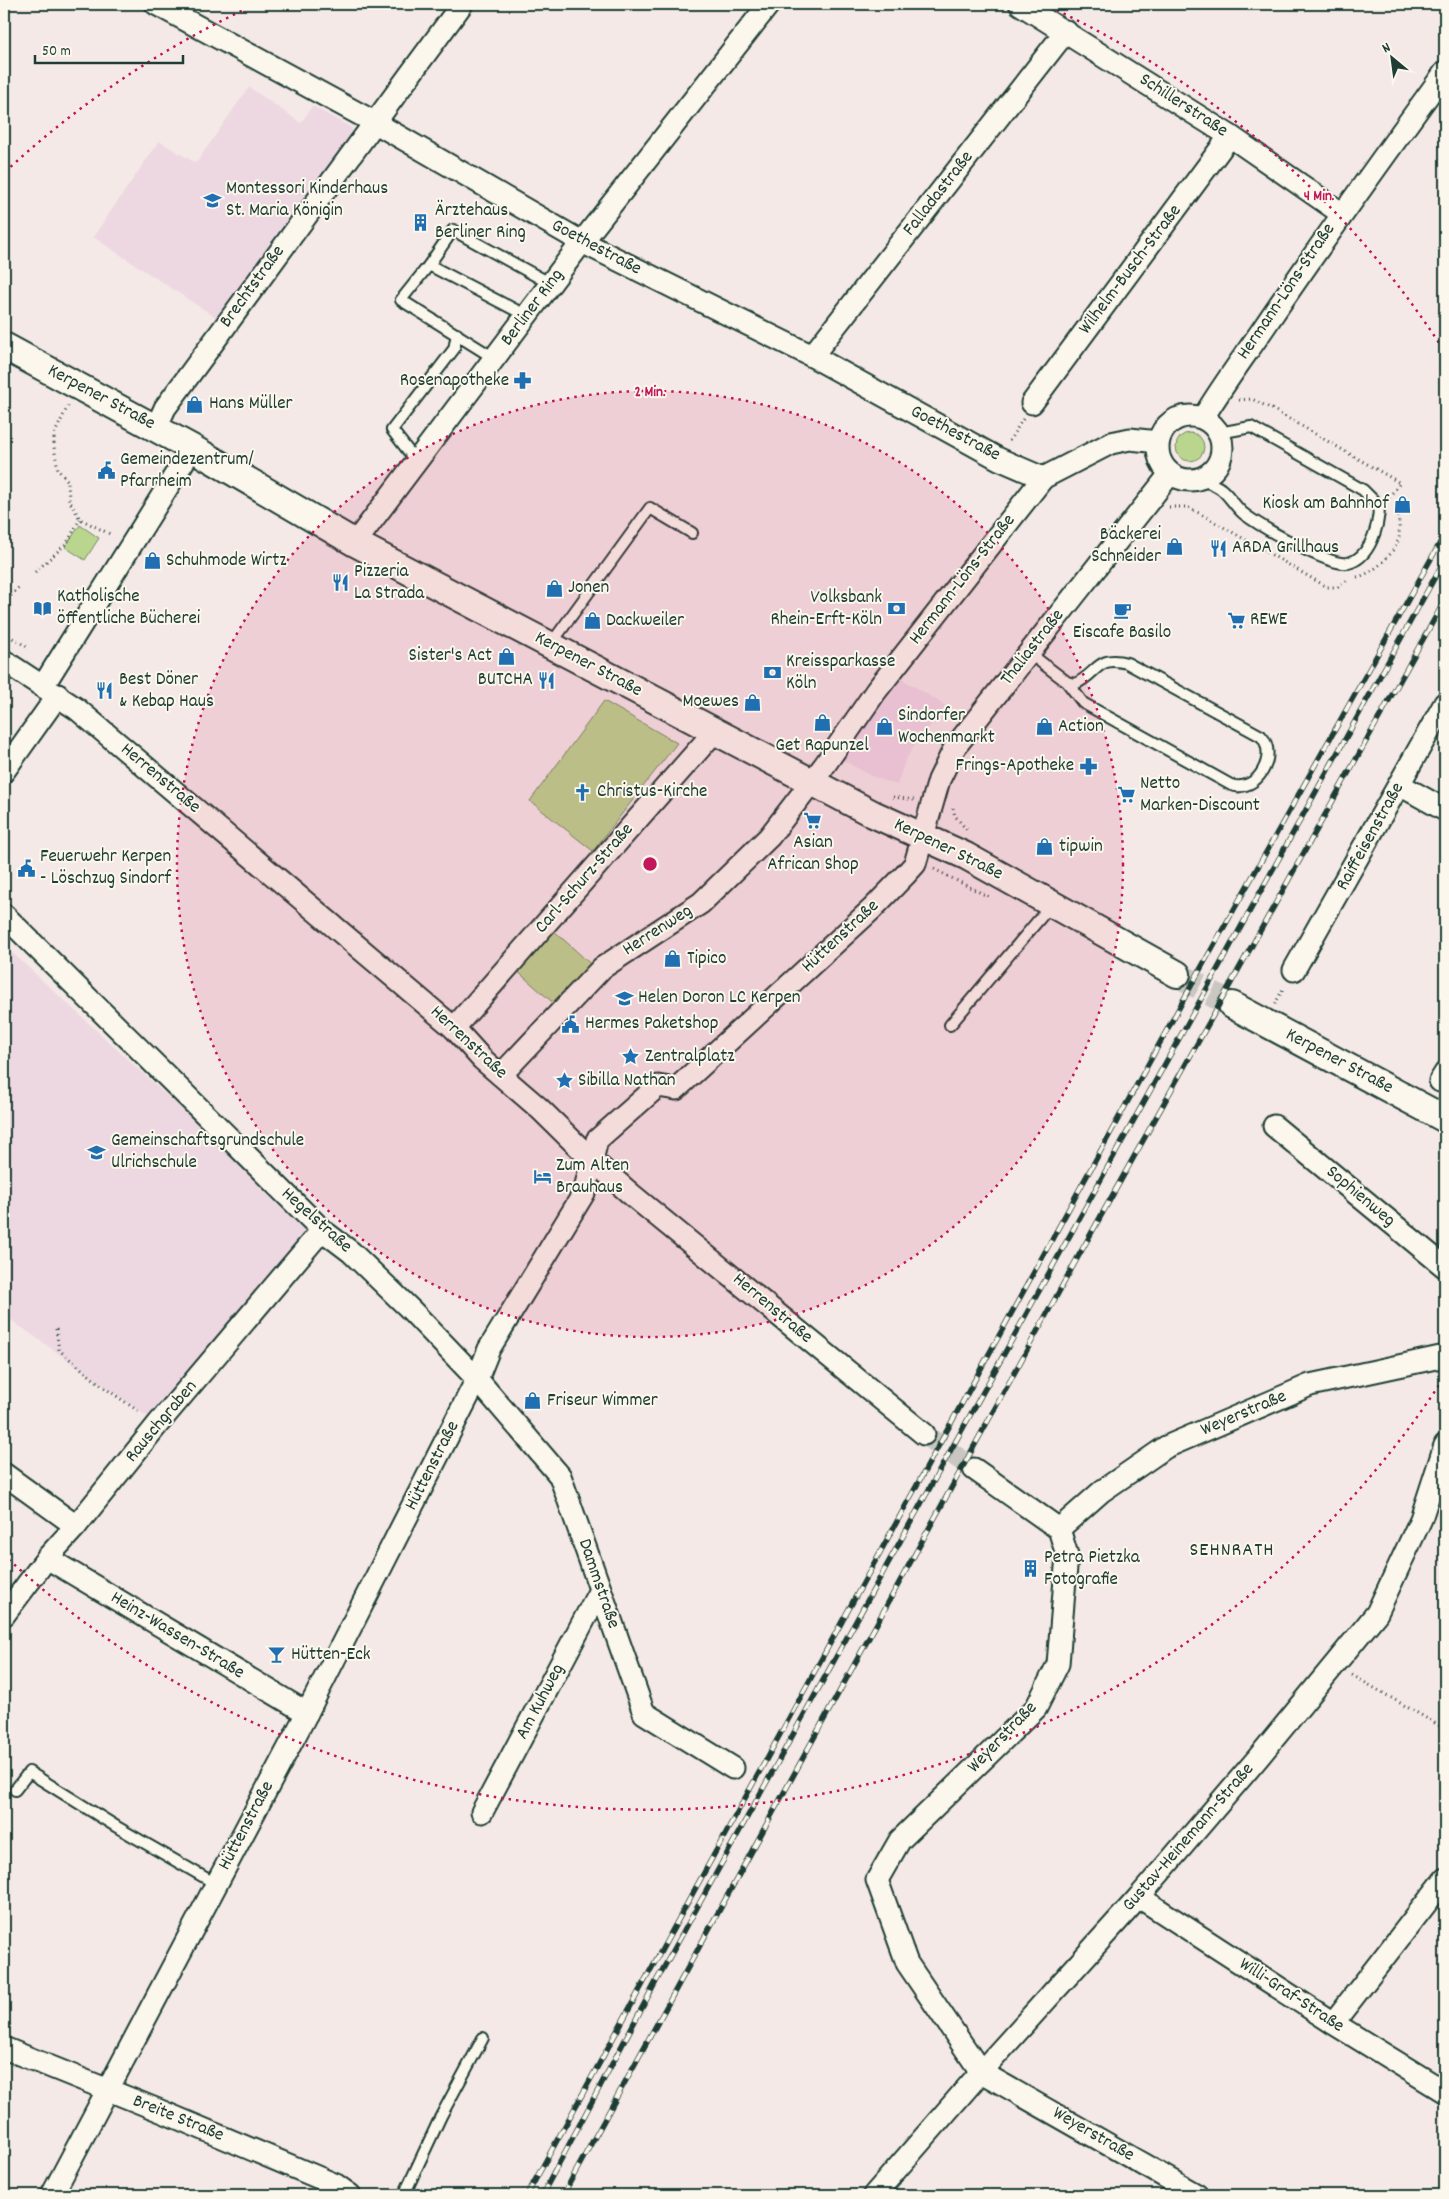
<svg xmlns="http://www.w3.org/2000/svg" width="1449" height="2199" font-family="Dekko,sans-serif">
<rect width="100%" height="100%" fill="#f5e9e7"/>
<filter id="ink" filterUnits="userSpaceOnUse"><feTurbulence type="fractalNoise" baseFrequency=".02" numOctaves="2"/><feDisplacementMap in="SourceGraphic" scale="10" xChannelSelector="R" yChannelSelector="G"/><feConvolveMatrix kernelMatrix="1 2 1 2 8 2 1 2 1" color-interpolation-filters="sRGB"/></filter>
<g filter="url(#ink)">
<g fill="#edd8e2">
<path d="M249,87L301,123L312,106L352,128L351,136L221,321L93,237L159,141L196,163Z"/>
<path d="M902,679L946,706L912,749L905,761L897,785L871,776L841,759Z"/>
<path d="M4,945L318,1235L153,1421L4,1315Z"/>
</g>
<g fill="#bad68e" stroke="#6c8a61">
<circle cx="1190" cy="447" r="14"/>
<path d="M80,525L99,538L85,560L65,547Z"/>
<path d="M604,701L677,743L593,851L530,801Z"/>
<path d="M553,930L595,968L559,1008L516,970Z"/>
</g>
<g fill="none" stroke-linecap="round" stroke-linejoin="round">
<path stroke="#cac7c3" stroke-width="21" stroke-dasharray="21 11" stroke-linecap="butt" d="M924,1434L974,1469"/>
<path stroke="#cac7c3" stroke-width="26" stroke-dasharray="26 13" stroke-linecap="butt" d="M1177,974L1232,1005"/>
<defs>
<g id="service">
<path d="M429,265L527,316"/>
<path d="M494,358L401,300L429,265L453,230L551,284"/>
<path d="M416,461L392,430L454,349L457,334"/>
<path d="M1200,479C1206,482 1215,484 1221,489C1230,496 1235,507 1244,514C1260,526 1330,567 1348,563C1370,558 1379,526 1379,506L1363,490L1251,427L1219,433"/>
<path d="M551,644L650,508L692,533"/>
<path d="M1029,653L1067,682L1075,684C1099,673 1096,655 1127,663L1261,736C1279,755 1257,794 1231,785L1083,703L1067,682"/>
<path d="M950,1025L1052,904"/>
<path d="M15,1790L29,1772L117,1827L216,1884"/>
<path d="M404,2195L441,2116L483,2038"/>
</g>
<g id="minor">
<path d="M156,4L374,122L582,242L812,356L999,459L1043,478"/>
<path d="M1020,4L1230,136L1341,213"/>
<path d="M812,356L1066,31"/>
<path d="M1032,403L1230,136"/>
<circle cx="1190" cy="448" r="32"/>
<path d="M1203,418C1222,386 1244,357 1265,326C1323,240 1384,156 1445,72"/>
<path d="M156,428L165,408L462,4"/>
<path d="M355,543L582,242L769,4"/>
<path d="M4,661L77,709L454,1028L482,1059L540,1109L593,1161L632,1195L924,1434"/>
<path d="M43,686L192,448"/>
<path d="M4,771L58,695"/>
<path d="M1400,785L1445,810"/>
<path d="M4,915L322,1230L351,1252L411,1310L477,1379L560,1476L644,1713L733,1768"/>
<path d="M1294,970L1445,703"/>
<path d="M454,1028L715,731"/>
<path d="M501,1075L602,968L701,903L769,837L824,766L876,691L1043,478L1111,443L1130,439L1158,442"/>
<path d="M1440,1081L1445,1073"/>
<path d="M1274,1126L1445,1267"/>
<path d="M974,1469L1059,1529"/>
<path d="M4,1474L76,1526"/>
<path d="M1059,1529L1067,1555L1058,1664L1036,1708L900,1840L877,1880L907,1963L981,2072L1197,2195"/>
<path d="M1059,1529L1102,1491L1166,1447L1310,1385L1445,1356"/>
<path d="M47,1558L307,1713"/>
<path d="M4,1615L47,1558L76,1526L158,1424L322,1230"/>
<path d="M482,1812L600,1590"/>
<path d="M1139,1897L1333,2023L1445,2092"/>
<path d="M1333,2023L1445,1879"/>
<path d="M4,2048L163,2112L336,2185L350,2195"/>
<path d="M52,2195L307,1713L477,1379L489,1349L584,1193L597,1140L658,1086L676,1089L872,909L905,875L915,864L939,780L955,747L1170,474"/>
<path d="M874,2195L981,2072L1139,1897L1257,1759L1377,1613L1421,1519L1445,1445"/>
</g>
<g id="tertiary">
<path d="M4,346L192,448L355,543L873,814L966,856L1177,974"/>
<path d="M1232,1005L1445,1119"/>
</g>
</defs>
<use href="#service" stroke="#1f3d34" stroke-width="14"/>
<use href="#minor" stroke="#1f3d34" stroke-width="25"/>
<use href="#tertiary" stroke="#1f3d34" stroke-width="30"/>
<g stroke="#1f3d34" stroke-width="3" stroke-dasharray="1 4" stroke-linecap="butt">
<path d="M1239,400L1252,399L1272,409L1400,483L1389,497"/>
<path d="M68,406L54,435V447L58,470L68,481L69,500L80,519L110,534"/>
<path d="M1009,441L1023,419"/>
<path d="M1169,507H1187L1201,514L1327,587H1338L1349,579"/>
<path d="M35,572L67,543L80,519"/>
<path d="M1357,577C1373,574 1396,553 1399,537C1400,528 1398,517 1398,509L1392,508"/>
<path d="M4,595L9,598"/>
<path d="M4,603L19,587"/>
<path d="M4,633L29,648"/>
<path d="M893,797L914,800"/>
<path d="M953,808L955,816L967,830"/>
<path d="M934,869L991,898"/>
<path d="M1275,1004L1284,987"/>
<path d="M56,1329L59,1350L102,1386L141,1413"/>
<path d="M1352,1675L1445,1729"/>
</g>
<use href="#service" stroke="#fbf7ec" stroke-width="10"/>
<use href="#minor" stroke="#fbf7ec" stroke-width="21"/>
<use href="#tertiary" stroke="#fbf7ec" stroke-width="26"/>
<defs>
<g id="rail">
<path d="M527,2195L1201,968L1445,534"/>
<path d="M542,2195L658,1978L1445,559"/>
<path d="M563,2195L1078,1257L1445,600"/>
</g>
</defs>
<use href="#rail" stroke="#1f3d34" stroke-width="5.5"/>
<use href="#rail" stroke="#fbf7ec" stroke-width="4" stroke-dasharray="11" stroke-linecap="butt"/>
</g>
</g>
<circle cx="650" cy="864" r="473" fill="#c2185b" fill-opacity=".12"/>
<g fill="none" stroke="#c2185b" stroke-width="2.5" stroke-dasharray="2.5 5">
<circle cx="650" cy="864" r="473"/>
<path d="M1443 1379A946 946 0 0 1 5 1556M5 172A946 946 0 0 1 250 7M1050 7A946 946 0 0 1 1443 349"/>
</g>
<defs>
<symbol id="school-bare" viewBox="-9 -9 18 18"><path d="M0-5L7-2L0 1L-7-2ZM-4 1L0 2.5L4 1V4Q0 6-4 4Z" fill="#1f6fb2" stroke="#fbf7ec" stroke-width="2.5" paint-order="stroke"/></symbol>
<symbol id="building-bare" viewBox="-9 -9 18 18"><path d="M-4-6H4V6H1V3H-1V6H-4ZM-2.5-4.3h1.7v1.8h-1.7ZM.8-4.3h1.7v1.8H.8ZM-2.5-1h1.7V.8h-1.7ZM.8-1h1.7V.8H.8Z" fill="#1f6fb2" stroke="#fbf7ec" stroke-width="2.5" paint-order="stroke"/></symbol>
<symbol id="pharmacy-bare" viewBox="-9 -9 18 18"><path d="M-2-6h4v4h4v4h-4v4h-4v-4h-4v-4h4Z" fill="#1f6fb2" stroke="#fbf7ec" stroke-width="2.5" paint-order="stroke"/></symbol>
<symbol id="shop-bare" viewBox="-9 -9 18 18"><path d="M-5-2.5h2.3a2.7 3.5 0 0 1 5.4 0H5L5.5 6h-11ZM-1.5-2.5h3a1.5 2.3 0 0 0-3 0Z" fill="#1f6fb2" stroke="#fbf7ec" stroke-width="2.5" paint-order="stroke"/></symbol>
<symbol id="civic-bare" viewBox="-9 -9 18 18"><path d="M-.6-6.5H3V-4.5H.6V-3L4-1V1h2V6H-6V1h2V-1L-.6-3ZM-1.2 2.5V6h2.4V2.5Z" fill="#1f6fb2" stroke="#fbf7ec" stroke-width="2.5" paint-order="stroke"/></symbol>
<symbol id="restaurant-bare" viewBox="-9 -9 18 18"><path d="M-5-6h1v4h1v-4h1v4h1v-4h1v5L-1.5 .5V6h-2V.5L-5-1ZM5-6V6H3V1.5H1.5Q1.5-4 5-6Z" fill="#1f6fb2" stroke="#fbf7ec" stroke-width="2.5" paint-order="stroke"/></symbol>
<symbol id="library-bare" viewBox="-9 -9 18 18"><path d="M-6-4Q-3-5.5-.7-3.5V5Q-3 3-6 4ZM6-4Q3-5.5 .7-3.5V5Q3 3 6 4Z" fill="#1f6fb2" stroke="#fbf7ec" stroke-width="2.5" paint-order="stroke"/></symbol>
<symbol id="bank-bare" viewBox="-9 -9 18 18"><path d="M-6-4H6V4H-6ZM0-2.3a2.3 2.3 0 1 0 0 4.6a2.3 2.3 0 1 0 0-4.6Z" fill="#1f6fb2" stroke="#fbf7ec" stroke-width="2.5" paint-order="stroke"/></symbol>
<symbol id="cafe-bare" viewBox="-9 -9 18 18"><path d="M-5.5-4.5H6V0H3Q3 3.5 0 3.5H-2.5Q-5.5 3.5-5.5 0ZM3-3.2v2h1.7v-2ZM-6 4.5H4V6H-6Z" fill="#1f6fb2" stroke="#fbf7ec" stroke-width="2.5" paint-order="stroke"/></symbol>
<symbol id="supermarket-bare" viewBox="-9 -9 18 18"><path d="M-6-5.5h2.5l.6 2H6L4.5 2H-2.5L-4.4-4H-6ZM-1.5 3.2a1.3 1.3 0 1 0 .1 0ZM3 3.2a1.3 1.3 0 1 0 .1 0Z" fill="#1f6fb2" stroke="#fbf7ec" stroke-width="2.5" paint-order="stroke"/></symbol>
<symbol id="church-bare" viewBox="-9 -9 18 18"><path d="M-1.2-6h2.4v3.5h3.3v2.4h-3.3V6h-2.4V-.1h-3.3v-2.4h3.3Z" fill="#1f6fb2" stroke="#fbf7ec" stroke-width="2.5" paint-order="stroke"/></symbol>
<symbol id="sight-bare" viewBox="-9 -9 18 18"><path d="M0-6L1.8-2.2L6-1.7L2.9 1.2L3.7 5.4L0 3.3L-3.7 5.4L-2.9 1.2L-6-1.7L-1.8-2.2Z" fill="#1f6fb2" stroke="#fbf7ec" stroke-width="2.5" paint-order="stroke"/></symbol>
<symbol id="hotel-bare" viewBox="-9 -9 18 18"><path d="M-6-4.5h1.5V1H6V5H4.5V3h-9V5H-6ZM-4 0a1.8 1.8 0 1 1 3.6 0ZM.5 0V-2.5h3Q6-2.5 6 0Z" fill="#1f6fb2" stroke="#fbf7ec" stroke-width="2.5" paint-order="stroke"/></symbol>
<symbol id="bar-bare" viewBox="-9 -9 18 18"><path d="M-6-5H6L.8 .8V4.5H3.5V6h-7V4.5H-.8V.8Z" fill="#1f6fb2" stroke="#fbf7ec" stroke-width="2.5" paint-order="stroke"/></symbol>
</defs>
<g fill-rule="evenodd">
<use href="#school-bare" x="200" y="188" width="25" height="25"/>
<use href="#building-bare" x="408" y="210" width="25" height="25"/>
<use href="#pharmacy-bare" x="510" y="368" width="25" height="25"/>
<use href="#shop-bare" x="182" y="392" width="25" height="25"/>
<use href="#civic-bare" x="94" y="458" width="25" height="25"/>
<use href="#shop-bare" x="1390" y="492" width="25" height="25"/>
<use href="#shop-bare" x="1162" y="534" width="25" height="25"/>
<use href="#restaurant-bare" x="1206" y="536" width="25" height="25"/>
<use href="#shop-bare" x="140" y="548" width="25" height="25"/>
<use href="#restaurant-bare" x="328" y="570" width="25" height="25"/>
<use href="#shop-bare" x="542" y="576" width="25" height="25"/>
<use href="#library-bare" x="30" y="596" width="25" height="25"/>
<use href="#bank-bare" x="884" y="596" width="25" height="25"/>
<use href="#cafe-bare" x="1110" y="598" width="25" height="25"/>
<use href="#supermarket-bare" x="1224" y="608" width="25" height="25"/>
<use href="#shop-bare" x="580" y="608" width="25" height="25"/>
<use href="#shop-bare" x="494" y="644" width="25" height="25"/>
<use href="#bank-bare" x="760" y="660" width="25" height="25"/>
<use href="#restaurant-bare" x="534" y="668" width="25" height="25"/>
<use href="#restaurant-bare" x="92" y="678" width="25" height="25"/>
<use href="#shop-bare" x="740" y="690" width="25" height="25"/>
<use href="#shop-bare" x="810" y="710" width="25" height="25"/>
<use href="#shop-bare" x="872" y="714" width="25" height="25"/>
<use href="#shop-bare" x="1032" y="714" width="25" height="25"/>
<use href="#pharmacy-bare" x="1076" y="754" width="25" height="25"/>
<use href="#church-bare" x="570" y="780" width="25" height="25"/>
<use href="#supermarket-bare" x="1114" y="782" width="25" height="25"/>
<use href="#supermarket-bare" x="800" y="808" width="25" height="25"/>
<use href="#shop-bare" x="1032" y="834" width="25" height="25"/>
<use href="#civic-bare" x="14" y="856" width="25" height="25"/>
<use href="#shop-bare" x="660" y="946" width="25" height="25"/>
<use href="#school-bare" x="612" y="986" width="25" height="25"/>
<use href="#civic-bare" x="558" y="1012" width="25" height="25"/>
<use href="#sight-bare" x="618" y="1044" width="25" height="25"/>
<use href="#sight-bare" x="552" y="1068" width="25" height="25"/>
<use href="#school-bare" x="84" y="1140" width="25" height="25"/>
<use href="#hotel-bare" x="530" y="1164" width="25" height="25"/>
<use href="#shop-bare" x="520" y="1388" width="25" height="25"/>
<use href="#building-bare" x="1018" y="1556" width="25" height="25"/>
<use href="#bar-bare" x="264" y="1642" width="25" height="25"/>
</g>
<g text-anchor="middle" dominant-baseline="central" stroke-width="4" stroke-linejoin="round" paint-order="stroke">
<g font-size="19" fill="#1f3d34" stroke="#fbf7ec">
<text transform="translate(1183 106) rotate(33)">Schillerstraße</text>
<text transform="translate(939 194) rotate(-52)">Falladastraße</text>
<text transform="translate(596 248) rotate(28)">Goethestraße</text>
<text transform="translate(1131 270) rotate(-53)">Wilhelm-Busch-Straße</text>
<text transform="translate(253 287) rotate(-54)">Brechtstraße</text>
<text transform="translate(1287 292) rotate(-56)">Hermann-Löns-Straße</text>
<text transform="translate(533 308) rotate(-53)">Berliner Ring</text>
<text transform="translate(101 398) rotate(28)">Kerpener Straße</text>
<text transform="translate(955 434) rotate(28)">Goethestraße</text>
<text transform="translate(963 580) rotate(-52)">Hermann-Löns-Straße</text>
<text transform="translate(1033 648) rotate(-52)">Thaliastraße</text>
<text transform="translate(588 665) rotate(28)">Kerpener Straße</text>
<text transform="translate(160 779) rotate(40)">Herrenstraße</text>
<text transform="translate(1371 837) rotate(-61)">Raiffeisenstraße</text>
<text transform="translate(948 850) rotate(26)">Kerpener Straße</text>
<text transform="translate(585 879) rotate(-49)">Carl-Schurz-Straße</text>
<text transform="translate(658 931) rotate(-33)">Herrenweg</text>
<text transform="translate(841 937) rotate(-43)">Hüttenstraße</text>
<text transform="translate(468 1043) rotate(43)">Herrenstraße</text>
<text transform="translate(1339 1062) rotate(28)">Kerpener Straße</text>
<text transform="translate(1360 1197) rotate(40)">Sophienweg</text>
<text transform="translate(316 1221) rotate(42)">Hegelstraße</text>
<text transform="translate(772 1309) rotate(40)">Herrenstraße</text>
<text transform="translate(1244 1414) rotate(-23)">Weyerstraße</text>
<text transform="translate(162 1422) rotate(-50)">Rauschgraben</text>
<text transform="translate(433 1466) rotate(-63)">Hüttenstraße</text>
<text transform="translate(598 1584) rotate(71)">Dammstraße</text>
<text transform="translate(177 1636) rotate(31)">Heinz-Wassen-Straße</text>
<text transform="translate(541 1702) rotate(-62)">Am Kuhweg</text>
<text transform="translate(1003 1738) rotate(-46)">Weyerstraße</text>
<text transform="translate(247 1826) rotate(-62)">Hüttenstraße</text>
<text transform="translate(1189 1838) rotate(-49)">Gustav-Heinemann-Straße</text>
<text transform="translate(1291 1996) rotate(33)">Willi-Graf-Straße</text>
<text transform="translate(178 2119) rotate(22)">Breite Straße</text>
<text transform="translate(1093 2135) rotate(30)">Weyerstraße</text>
</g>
<g font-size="19" fill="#1f3d34" stroke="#fbf7ec" text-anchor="start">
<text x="226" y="189">Montessori Kinderhaus<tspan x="226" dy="22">St. Maria Königin</tspan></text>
<text x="435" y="211">Ärztehaus<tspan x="435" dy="22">Berliner Ring</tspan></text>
<text x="509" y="381" text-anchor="end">Rosenapotheke</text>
<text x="209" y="404">Hans Müller</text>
<text x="120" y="460">Gemeindezentrum/<tspan x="120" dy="22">Pfarrheim</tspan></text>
<text x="1389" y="504" text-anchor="end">Kiosk am Bahnhof</text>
<text x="1161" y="535" text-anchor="end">Bäckerei<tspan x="1161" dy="22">Schneider</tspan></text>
<text x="1232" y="548">ARDA Grillhaus</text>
<text x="166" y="561">Schuhmode Wirtz</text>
<text x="354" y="572">Pizzeria<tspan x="354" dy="22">La Strada</tspan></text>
<text x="568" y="588">Jonen</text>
<text x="57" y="597">Katholische<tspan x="57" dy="22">öffentliche Bücherei</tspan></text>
<text x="882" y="598" text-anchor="end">Volksbank<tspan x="882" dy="22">Rhein-Erft-Köln</tspan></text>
<text x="1250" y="620">REWE</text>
<text x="606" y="621">Dackweiler</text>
<text x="1122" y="633" text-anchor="middle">Eiscafe Basilo</text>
<text x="492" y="656" text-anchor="end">Sister's Act</text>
<text x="786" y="662">Kreissparkasse<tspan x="786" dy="22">Köln</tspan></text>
<text x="119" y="680">Best Döner<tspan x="119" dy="22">&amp; Kebap Haus</tspan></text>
<text x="533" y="680" text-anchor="end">BUTCHA</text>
<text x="739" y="702" text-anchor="end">Moewes</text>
<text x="898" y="716">Sindorfer<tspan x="898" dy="22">Wochenmarkt</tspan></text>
<text x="1058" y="727">Action</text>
<text x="822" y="746" text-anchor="middle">Get Rapunzel</text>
<text x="1074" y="766" text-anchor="end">Frings-Apotheke</text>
<text x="1140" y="784">Netto<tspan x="1140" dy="22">Marken-Discount</tspan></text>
<text x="597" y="792">Christus-Kirche</text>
<text x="813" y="843" text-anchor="middle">Asian<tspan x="813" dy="22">African Shop</tspan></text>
<text x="1059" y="847">tipwin</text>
<text x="40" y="857">Feuerwehr Kerpen<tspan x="40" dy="22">- Löschzug Sindorf</tspan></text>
<text x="687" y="959">Tipico</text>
<text x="638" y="998">Helen Doron LC Kerpen</text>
<text x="585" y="1024">Hermes Paketshop</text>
<text x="645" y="1057">Zentralplatz</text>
<text x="578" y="1081">Sibilla Nathan</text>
<text x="111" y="1141">Gemeinschaftsgrundschule<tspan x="111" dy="22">Ulrichschule</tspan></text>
<text x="556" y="1166">Zum Alten<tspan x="556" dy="22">Brauhaus</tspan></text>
<text x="547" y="1401">Friseur Wimmer</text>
<text x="1044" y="1558">Petra Pietzka<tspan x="1044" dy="22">Fotografie</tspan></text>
<text x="291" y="1655">Hütten-Eck</text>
</g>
<g font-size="20" letter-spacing="1" fill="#1f3d34" stroke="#fbf7ec">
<text x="1232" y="1551">SEHNRATH</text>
</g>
</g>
<circle cx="650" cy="864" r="8" fill="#c2185b" stroke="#fbf7ec" stroke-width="2.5"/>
<g font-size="15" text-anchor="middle" font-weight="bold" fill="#c2185b" stroke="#fbf7ec" stroke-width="4" stroke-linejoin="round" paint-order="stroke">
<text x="1319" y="200">4 Min.</text>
<text x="650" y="396">2 Min.</text>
</g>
<rect width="1449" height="2199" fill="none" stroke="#fbf7ec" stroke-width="20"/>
<rect x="10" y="10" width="1429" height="2179" fill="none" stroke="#1f3d34" stroke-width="2" filter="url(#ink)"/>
<g transform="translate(1392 58) rotate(331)" stroke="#fbf7ec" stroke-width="4" paint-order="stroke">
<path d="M0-4L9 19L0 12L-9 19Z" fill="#1f3d34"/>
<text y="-8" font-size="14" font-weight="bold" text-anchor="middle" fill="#1f3d34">N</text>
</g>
<path d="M35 55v8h148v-8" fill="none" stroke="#1f3d34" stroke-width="2.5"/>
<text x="42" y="55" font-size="15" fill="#1f3d34" stroke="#fbf7ec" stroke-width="4" paint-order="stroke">50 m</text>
</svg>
